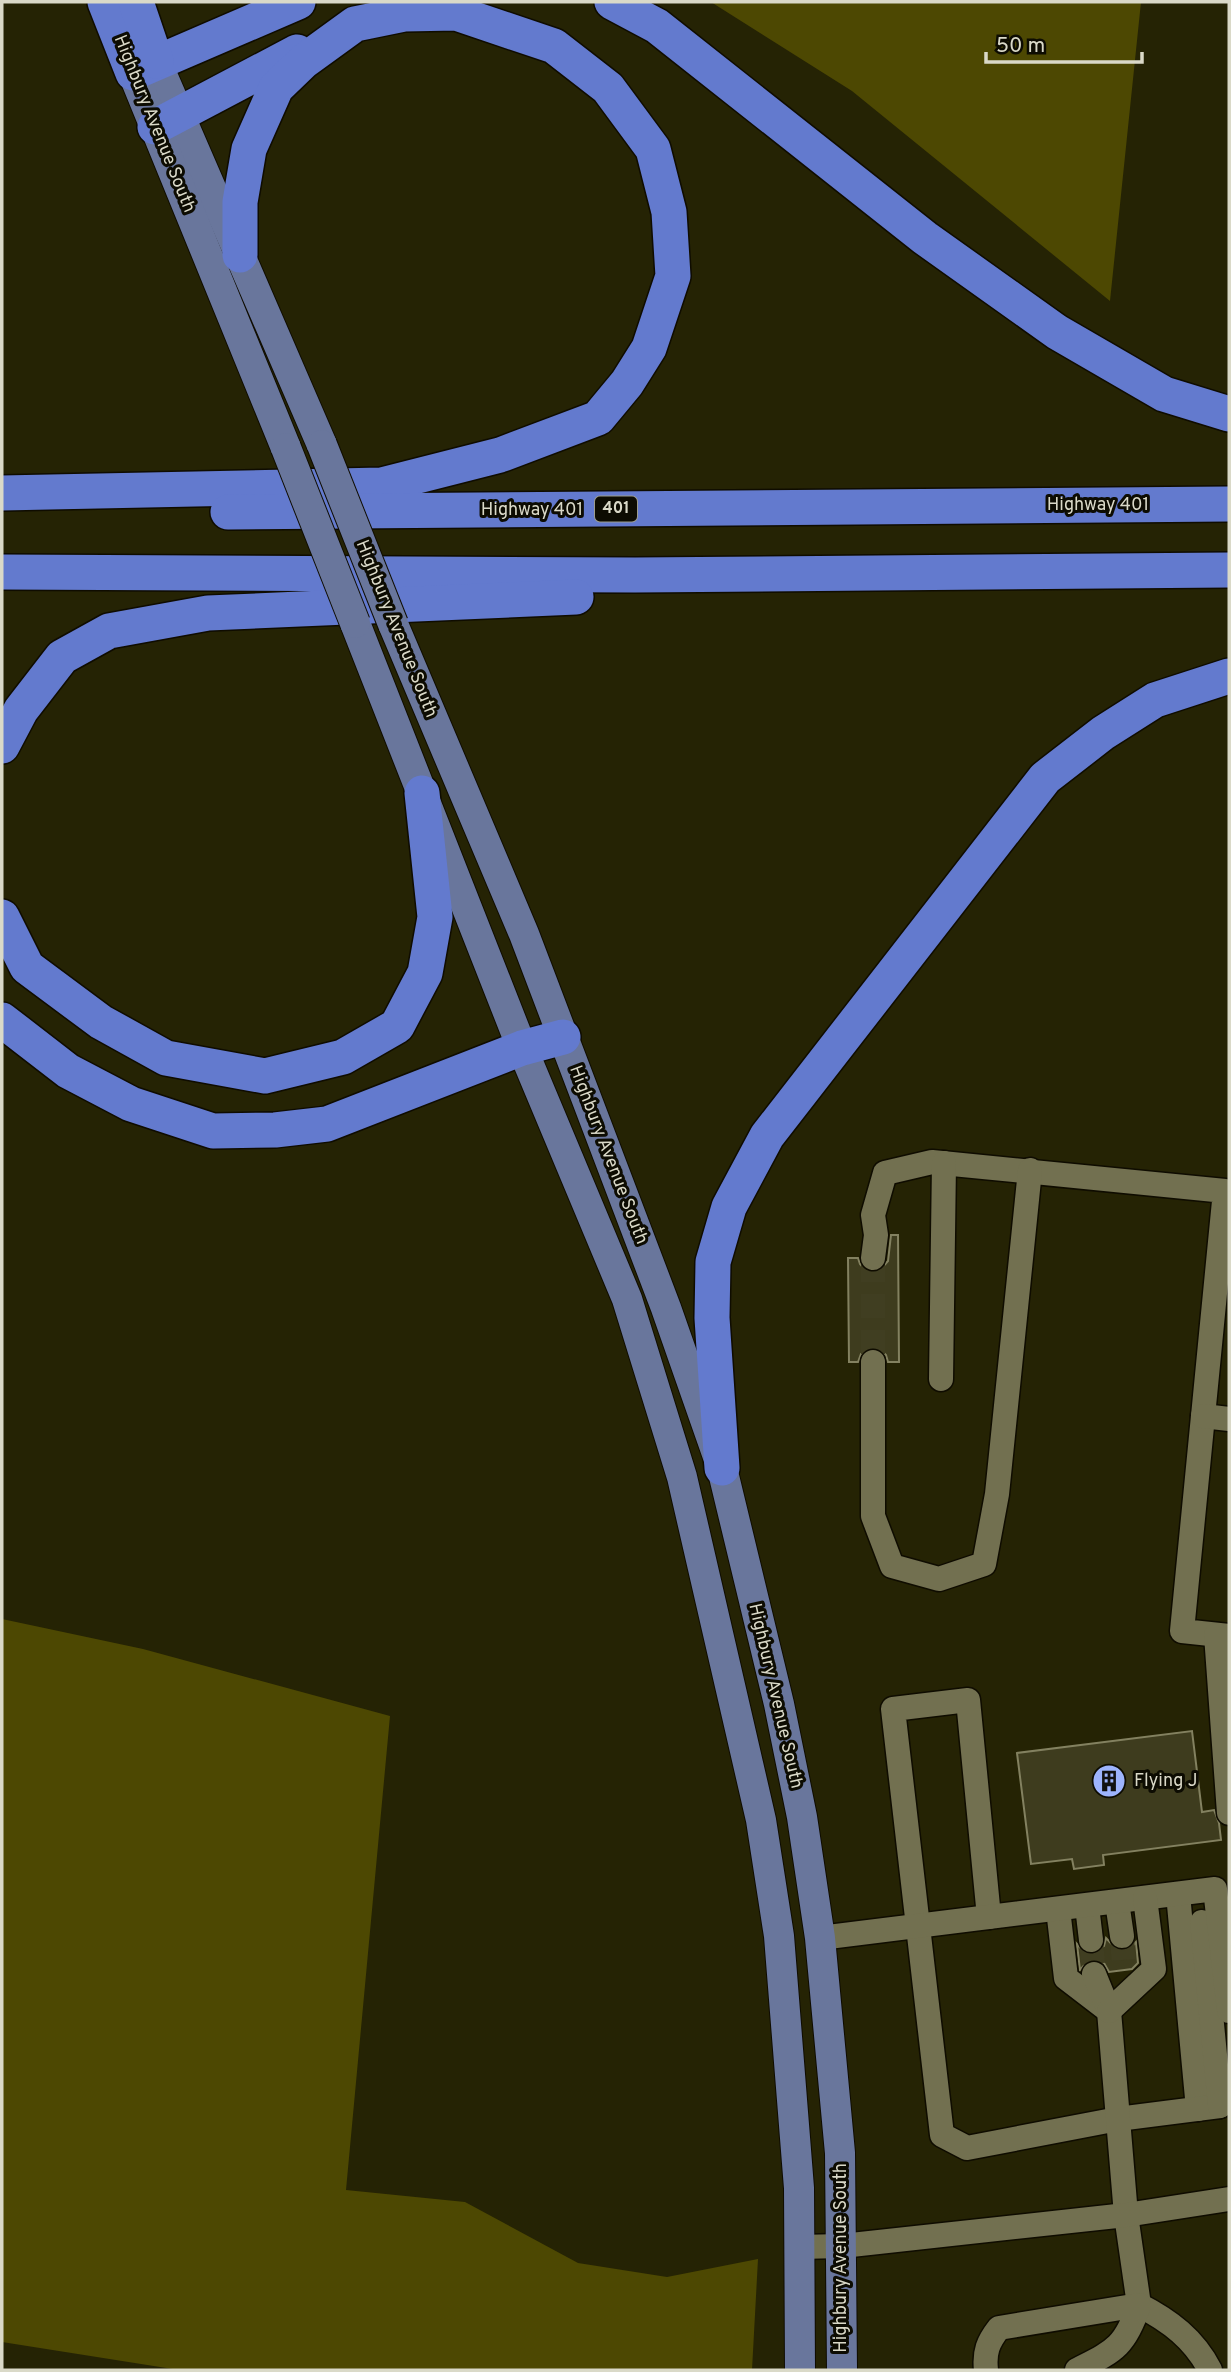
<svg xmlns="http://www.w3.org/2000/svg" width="1231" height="2372" font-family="Overpass,sans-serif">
<rect width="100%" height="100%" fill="#252304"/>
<g fill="#4d4802">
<path d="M711,2H1141L1110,301L852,91Z"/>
<path d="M2,1619L143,1649L390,1716L346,2190L465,2202L578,2263L667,2277L758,2259L752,2370H179L2,2342Z"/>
</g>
<g fill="#3e3c1e" stroke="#838160" stroke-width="2">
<path d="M891,1235H898L899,1362H888L886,1355L881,1350L872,1347L861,1354L858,1362H849L848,1258H858L860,1264L865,1270L872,1273L879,1271L888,1261Z"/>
<path d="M1192,1731L1202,1812L1214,1810L1219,1823L1221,1840L1103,1855L1104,1865L1074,1869L1072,1859L1031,1864L1017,1753Z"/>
<path d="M1106,1938L1117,1950L1131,1948L1136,1942L1138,1963L1132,1969L1109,1972L1104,1963L1095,1959L1088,1961L1080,1970L1077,1944L1085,1953L1093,1955L1104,1946Z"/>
</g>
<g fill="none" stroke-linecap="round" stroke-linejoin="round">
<g stroke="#403e21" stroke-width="24" stroke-dasharray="24 12" stroke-linecap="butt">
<path d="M873,1258V1362"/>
<path d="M1122,1936L1124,1970"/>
<path d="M1091,1940L1094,1974"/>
</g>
<defs>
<g id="minor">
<path d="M873,1258L876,1235L873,1215L885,1173L932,1162L1225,1191L1182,1631L1229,1636"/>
<path d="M873,1362V1516L892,1566L939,1579L984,1564L997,1494L1030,1170"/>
<path d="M941,1379L944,1163"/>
<path d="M1203,1416L1229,1419"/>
<path d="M1216,1635L1229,1813"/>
<path d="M1178,1894L1198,2109"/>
<path d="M1117,1902L1122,1936"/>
<path d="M1087,1906L1091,1940"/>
<path d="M1058,1909L1066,1978L1109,2011"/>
<path d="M989,1917L968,1700L893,1709L942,2135L967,2148L1118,2119L1220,2106"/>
<path d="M1202,1922L1220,2106"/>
<path d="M820,1938L1215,1889L1229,2011"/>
<path d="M1094,1974L1109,2011L1126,2215L1139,2305C1170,2321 1194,2339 1210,2370"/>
<path d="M1109,2011L1154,1969L1145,1898"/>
<path d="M799,2247L842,2246L1126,2215L1229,2199"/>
<path d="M986,2370C984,2352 988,2342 999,2328L1139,2305C1125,2347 1114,2351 1077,2370"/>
</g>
<g id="major">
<path d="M156,61L322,445"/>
<path d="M133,73L286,448"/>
<path d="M355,623L522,1048L627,1299L682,1477L761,1820L779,1936L799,2188L800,2370"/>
<path d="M393,624L524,934L666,1308L722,1468L779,1704L802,1817L820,1938L840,2153L842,2370"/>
</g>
<g id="highway">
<path d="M105,2L133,73L298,2"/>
<path d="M136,2L156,61"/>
<path d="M612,2L657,26L925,238L1057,332L1164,394L1229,414"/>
<path d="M155,127L297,52"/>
<path d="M2,493L382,485L500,455L598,418L627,383L649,348L673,276L669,212L653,149L608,88L554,46L456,13L404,14L355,24L304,61L276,88L249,149L240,202V255"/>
<path d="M228,512L1229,504"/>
<path d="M2,572L635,575L1229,570"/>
<path d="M2,746L21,710L62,657L109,631L208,613L576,597"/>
<path d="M2,917L27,967L101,1022L166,1058L265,1076L343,1057L397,1026L425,973L435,917L422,793"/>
<path d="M2,1020L68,1071L131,1104L213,1131L275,1130L327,1124L522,1048L563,1037"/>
<path d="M722,1468L712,1318L713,1262L729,1207L767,1136L1045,778L1103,733L1155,700L1229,676"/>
</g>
</defs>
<use href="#minor" stroke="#0f0c00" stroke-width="27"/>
<use href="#major" stroke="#0f0c00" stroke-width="32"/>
<use href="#highway" stroke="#0f0c00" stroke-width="38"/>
<use href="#minor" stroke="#727050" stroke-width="24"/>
<use href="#major" stroke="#69769c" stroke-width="30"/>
<use href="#highway" stroke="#637ace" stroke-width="35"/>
<defs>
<g id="major-bridge">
<path d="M322,445L393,624"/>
<path d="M286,448L355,623"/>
</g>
</defs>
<use href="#major-bridge" stroke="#0f0c00" stroke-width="32" stroke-linecap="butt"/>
<use href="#major-bridge" stroke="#69769c" stroke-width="30"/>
</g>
<defs>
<symbol id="building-disc" viewBox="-11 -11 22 22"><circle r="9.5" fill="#9db4fd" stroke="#0d0c02"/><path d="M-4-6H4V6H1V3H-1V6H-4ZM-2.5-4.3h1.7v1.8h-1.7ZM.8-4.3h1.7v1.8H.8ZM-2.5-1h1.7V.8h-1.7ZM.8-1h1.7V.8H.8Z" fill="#111"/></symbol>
</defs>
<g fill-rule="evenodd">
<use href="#building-disc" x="1090" y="1762" width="38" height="38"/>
</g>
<g text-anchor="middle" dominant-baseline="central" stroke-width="6" stroke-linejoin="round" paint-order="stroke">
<rect fill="#0d0c02" stroke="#9c9c8d" stroke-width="2" x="595" y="496.5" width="42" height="25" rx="5"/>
<g font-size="16" font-weight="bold" fill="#dad9c8">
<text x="616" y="509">401</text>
</g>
<g font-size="18" fill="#dad9c8" stroke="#0d0c02">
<text transform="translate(154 124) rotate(68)">Highbury Avenue South</text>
<text x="1098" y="505">Highway 401</text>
<text x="532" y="510">Highway 401</text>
<text transform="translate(396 629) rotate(68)">Highbury Avenue South</text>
<text transform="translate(608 1155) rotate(69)">Highbury Avenue South</text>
<text transform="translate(775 1696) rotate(77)">Highbury Avenue South</text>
<text transform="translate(841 2258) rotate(-90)">Highbury Avenue South</text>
</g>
<g font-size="18" fill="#dad9c8" stroke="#0d0c02" text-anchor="start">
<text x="1134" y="1781">Flying J</text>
</g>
</g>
<rect width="1231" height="2372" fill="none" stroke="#dad9c8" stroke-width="7"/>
<path d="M986 52v10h156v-10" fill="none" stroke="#dad9c8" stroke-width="3.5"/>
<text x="996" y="52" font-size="21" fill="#dad9c8" stroke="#0d0c02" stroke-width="5" paint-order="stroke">50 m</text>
</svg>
